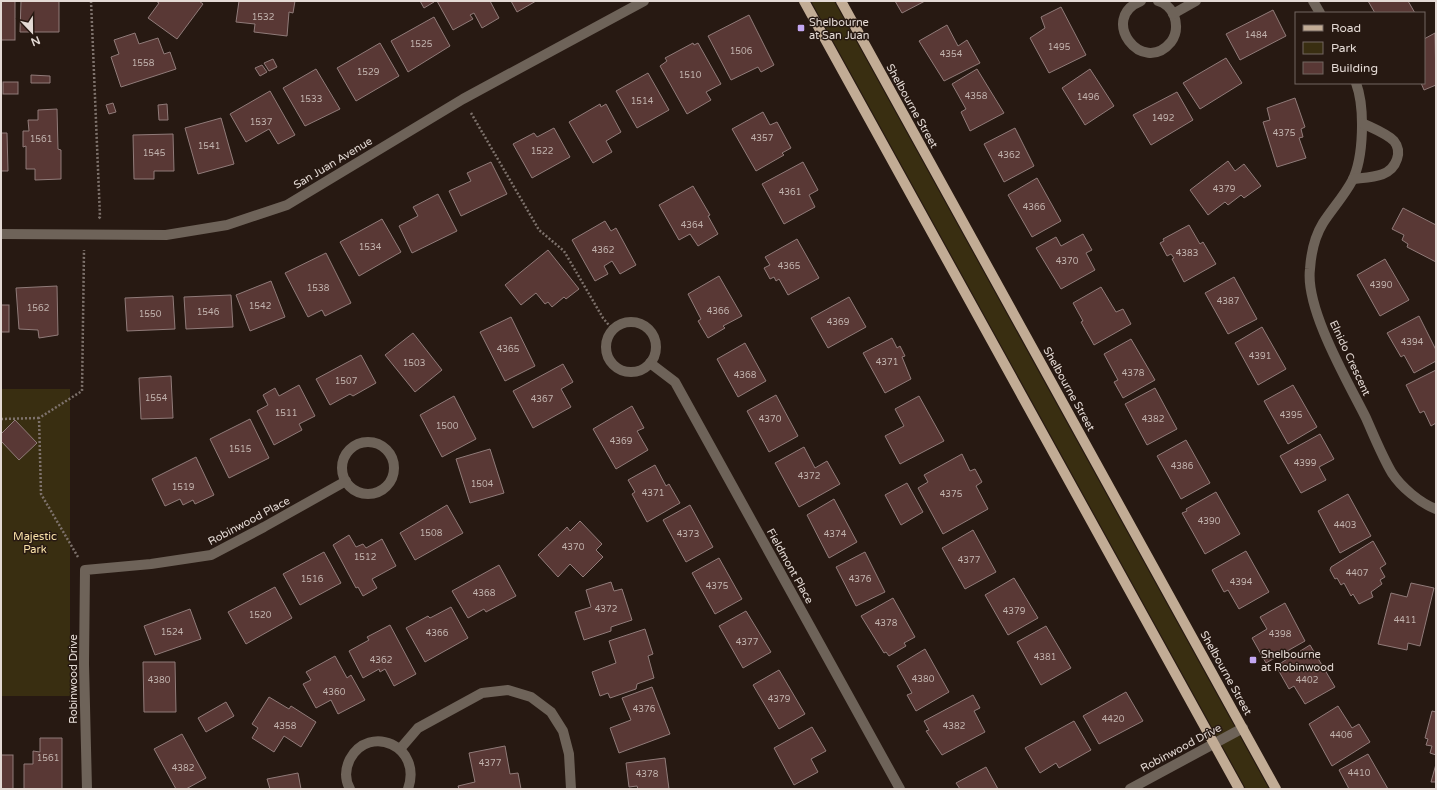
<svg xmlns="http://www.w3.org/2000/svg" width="1437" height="790" font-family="'Varela Round',sans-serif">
<rect width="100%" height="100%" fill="#271912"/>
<g fill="#392e11">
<path d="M811,1H834L1269,789H1246Z"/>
<rect x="1" y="389" width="69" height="307"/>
</g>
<g fill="#593835" stroke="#907b79">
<rect x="1" y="1" width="14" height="39"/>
<path d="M21,1H59V32H20Z"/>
<path d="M156,1H199L203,4L177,39L148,18L159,3Z"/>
<path d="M239,1H295L293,13L289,12L287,36L254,32L255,24L236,22Z"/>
<path d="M420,1H433L434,2L424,8Z"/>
<path d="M437,1H490L499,18L482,28L474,13L470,15L473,19L453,30Z"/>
<path d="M511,1H536L517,12Z"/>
<path d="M895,1H925L902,13Z"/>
<path d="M1368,1H1408L1415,13H1375Z"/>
<path d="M1061,7L1086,55L1049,73L1030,38L1045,28L1041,17Z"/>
<path d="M1273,10L1286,36L1240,60L1226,34Z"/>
<path d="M749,15L774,65L761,72L758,67L731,80L708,36Z"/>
<path d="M434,17L450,46L408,72L391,41Z"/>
<path d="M947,25L958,46L967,40L980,63L944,81L919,41Z"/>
<path d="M135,33L139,44L158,38L164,54L170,52L176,69L121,87L111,57L119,54L114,40Z"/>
<path d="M1435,33L1436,85L1424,90L1421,83H1424V39Z"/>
<path d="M380,43L399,76L356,101L337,68Z"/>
<path d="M693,43L694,45L698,43L721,84L706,92L711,100L687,114L660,66L667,61L665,58Z"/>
<path d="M1226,58L1242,83L1200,109L1183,83Z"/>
<path d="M273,59L277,67L269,71L264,63Z"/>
<path d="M262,65L267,72L260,76L255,68Z"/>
<path d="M316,69L340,109L305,126L283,88Z"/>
<path d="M977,69L1004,113L970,131L961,112L966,109L952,84Z"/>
<path d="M1090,69L1114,106L1085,125L1062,88Z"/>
<path d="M648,73L669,110L637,128L616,91Z"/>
<path d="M31,75L50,76V83H31Z"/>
<rect x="3" y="82" width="15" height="12"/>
<path d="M270,91L295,135L278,144L269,129L246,142L230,114Z"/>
<path d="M1177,92L1193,120L1151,145L1133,115Z"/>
<path d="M1295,98L1305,127L1301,129L1303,137L1299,138L1306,158L1277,167L1263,122L1270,120L1267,108Z"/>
<path d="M113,103L116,112L109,114L106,105Z"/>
<path d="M167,104L168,120H159L158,105Z"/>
<path d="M600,104L601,107L606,104L621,132L606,141L612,152L593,163L569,122Z"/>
<path d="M57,109L58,149L61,150V179L35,180V169H26V146L23,147V131H29L28,120H38V110Z"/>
<path d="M763,112L770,125L777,122L791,148L782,153L784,155L756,171L732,129Z"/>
<path d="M221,118L234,164L198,174L185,128Z"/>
<path d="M554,128L570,157L532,178L513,144L534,133L537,137Z"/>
<path d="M1015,128L1034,166L1004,182L984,144Z"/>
<path d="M1,133H7L8,171H1Z"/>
<path d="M173,134L174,171H154V179H134L133,135Z"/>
<path d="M1228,161L1235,171L1244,164L1261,186L1244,198L1241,195L1228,205L1225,202L1208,215L1190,190Z"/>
<path d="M491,162L507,194L461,216L449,191L471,181L467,173Z"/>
<path d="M803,162L818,190L809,195L815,207L784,224L762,184Z"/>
<path d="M1037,178L1061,221L1032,237L1008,195Z"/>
<path d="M693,186L710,215L708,216L718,234L698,246L690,234L679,240L659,205Z"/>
<path d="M438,194L457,231L412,253L399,226L418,216L413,207Z"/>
<path d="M1403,208L1436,225V262L1407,247L1408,244L1402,240L1404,235L1392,229Z"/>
<path d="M382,219L401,252L359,276L340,242Z"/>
<path d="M605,221L611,231L616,228L636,265L620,274L612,261L604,266L608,274L595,281L572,240Z"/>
<path d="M1189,225L1200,244L1203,242L1216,264L1184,282L1172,259L1174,258L1171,254L1167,256L1160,243L1164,241L1163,239Z"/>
<path d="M1083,234L1092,250L1086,253L1095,270L1061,289L1036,248L1056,237L1061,246Z"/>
<path d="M797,239L819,278L788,295L779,279L776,281L774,277L770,279L764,268L770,265L765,257Z"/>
<path d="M548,250L579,289L566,299L564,297L552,307L548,302L545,304L536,293L521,305L505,285Z"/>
<path d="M326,253L351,303L325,316L322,310L308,317L285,273Z"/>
<path d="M1385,259L1409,300L1380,316L1357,275Z"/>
<path d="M719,276L742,316L723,326L725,328L708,338L698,321L701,319L688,294Z"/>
<path d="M1234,277L1257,319L1228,334L1205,293Z"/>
<path d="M271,281L285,317L250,331L236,295Z"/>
<path d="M57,286L58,335L39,338L38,330L19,329L16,288Z"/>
<path d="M1101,287L1116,312L1123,309L1131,324L1094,345L1081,322L1083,321L1073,303Z"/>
<path d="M231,295L233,327L186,329L184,297Z"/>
<path d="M173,296L175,329L127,331L125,298Z"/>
<path d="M849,297L866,327L828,348L811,318Z"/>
<rect x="1" y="305" width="8" height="27"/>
<path d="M1419,316L1436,350V361L1414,373L1404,355L1401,357L1387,333Z"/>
<path d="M511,317L535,366L505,381L480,332Z"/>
<path d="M1262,327L1286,369L1258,385L1235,343Z"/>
<path d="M413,333L442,370L415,392L385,355Z"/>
<path d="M892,338L897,348L900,346L905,356L902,357L911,379L885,393L863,353Z"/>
<path d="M1131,339L1155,380L1123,398L1114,382L1118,380L1104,354Z"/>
<path d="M745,343L766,381L738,397L717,359Z"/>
<path d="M361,355L376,383L353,396L350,394L330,405L316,379Z"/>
<path d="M563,364L573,382L561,389L571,407L533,428L513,391Z"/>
<path d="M1436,370V423L1431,426L1424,411L1420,413L1406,385Z"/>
<path d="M171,376L173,418L141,419L139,378Z"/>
<path d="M299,385L315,416L299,424L302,430L274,445L257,411L268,405L263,395L275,388L279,396Z"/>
<path d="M1293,385L1317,427L1288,444L1264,401Z"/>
<path d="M1155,388L1177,429L1147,445L1125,404Z"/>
<path d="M776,395L798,436L769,452L747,411Z"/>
<path d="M454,396L476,439L442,457L420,415Z"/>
<path d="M919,396L944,441L900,464L885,436L904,426L895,409Z"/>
<path d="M632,406L644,428L637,431L648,450L616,469L593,429Z"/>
<path d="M250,419L269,458L229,478L210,439Z"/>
<path d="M15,420L37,443L19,460L1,441V434Z"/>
<path d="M1320,434L1334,459L1319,467L1326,480L1301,493L1280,456Z"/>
<path d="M1186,440L1210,483L1181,499L1157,456Z"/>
<path d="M804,447L815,468L827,461L840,484L799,507L775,463Z"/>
<path d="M490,449L504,493L470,503L456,459Z"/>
<path d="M962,454L970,471L975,469L982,482L976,486L988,509L943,534L918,488L928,482L924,475Z"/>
<path d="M196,457L214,495L195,504L193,500L183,505L180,499L165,506L152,479Z"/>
<path d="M655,465L666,486L669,484L680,503L647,522L632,494L635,492L628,480Z"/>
<path d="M907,483L923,512L901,525L885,495Z"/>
<path d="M1216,492L1240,534L1205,554L1182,513L1187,511L1186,509Z"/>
<path d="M1348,494L1371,536L1340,553L1318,511Z"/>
<path d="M834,499L857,542L829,558L807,515Z"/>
<path d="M447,505L463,533L415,560L400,533Z"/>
<path d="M690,505L713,547L686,562L663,520Z"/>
<path d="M580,521L602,544L596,550L603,557L583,577L570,564L558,577L538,555L567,527L570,531Z"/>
<path d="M973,530L996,572L965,589L942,548Z"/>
<path d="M349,535L356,547L363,544L366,548L382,539L396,566L372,579L377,588L363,596L358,587L356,588L333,545Z"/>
<path d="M1373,541L1386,564L1380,568L1385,577L1380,580L1382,584L1371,592L1373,597L1359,604L1353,594L1351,596L1344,583L1341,585L1337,578L1335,579L1330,570L1331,567Z"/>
<path d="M1246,551L1269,592L1239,609L1228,590L1224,592L1212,570Z"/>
<path d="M324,552L341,583L300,605L283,574Z"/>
<path d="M865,552L885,592L856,606L836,567Z"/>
<path d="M719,558L742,599L715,614L692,573Z"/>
<path d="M499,565L516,596L486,612L484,609L468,618L452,591Z"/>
<path d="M1014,578L1038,618L1008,635L985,595Z"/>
<path d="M611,582L614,591L622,589L632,620L611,627V631L584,640L575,612L591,607L586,590Z"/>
<path d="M1411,583L1434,588L1420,646L1408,643L1407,650L1378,644L1391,593L1407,597Z"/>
<path d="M275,587L292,618L246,644L228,612Z"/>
<path d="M893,598L915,637L904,643L906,646L889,656L886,652L884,653L861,616Z"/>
<path d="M1285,603L1305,641L1266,663L1252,638L1267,629L1260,617Z"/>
<path d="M451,607L468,638L425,662L406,628L428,616L430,618Z"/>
<path d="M190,609L201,639L155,655L144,626Z"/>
<path d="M746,611L771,652L743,668L719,626Z"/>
<path d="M390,625L416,674L394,686L385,669L380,672L379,669L363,678L349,651L369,640L367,637Z"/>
<path d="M1046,626L1071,668L1041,685L1017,642Z"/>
<path d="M645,629L653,654L648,656L654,678L637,684L636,689L610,698L608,693L600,696L592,672L616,663L609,641Z"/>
<path d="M1310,645L1335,687L1305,704L1294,686L1289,689L1276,666Z"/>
<path d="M925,649L949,692L916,711L907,695L912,693L897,666Z"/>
<path d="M335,656L347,678L351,675L365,700L338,714L331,700L316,708L303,684L311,680L306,672Z"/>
<path d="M143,662H175L176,712H144Z"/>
<path d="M779,670L805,714L779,729L753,685Z"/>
<path d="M652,687L670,734L619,753L610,728L631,720L622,698Z"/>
<path d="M1126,692L1143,721L1099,744L1083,716Z"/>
<path d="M973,695L980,708L974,711L985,732L942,755L926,731L929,730L924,721Z"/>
<path d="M269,697L289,709L291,706L316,722L301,747L284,736L274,752L252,738L258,728L252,724Z"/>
<path d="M226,702L234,716L206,732L198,718Z"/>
<path d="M1338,706L1352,728L1359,724L1370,742L1332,766L1309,724Z"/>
<path d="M1432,711L1436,712V755L1430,753L1432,746L1426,745L1428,739L1425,738Z"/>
<path d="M1074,721L1091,750L1059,768L1056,763L1040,773L1025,748Z"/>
<path d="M812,727L826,751L811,759L818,772L794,785L774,748Z"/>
<path d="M182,734L206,778L186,789H176L154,749Z"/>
<path d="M40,738H62V789H24V764H33V751L40,752Z"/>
<path d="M505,746L510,774L518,773L521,789H459L458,786L475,782L469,753Z"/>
<path d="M1368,754L1388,789H1349L1339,770Z"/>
<rect x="1" y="755" width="12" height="34"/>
<path d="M665,758L669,789H638L637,786L629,787L626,763Z"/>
<path d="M1436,764V782H1431Z"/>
<path d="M986,767L998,789H960L956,783Z"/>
<path d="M298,773L301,789H270L267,779Z"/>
</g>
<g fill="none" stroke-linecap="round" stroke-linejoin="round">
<g stroke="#7e726c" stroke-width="2.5" stroke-dasharray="2 2" stroke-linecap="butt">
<path d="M91,1L100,217L98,219"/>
<path d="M471,113L539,230L564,251L603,318L612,329"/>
<path d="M1,419L39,418"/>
<path d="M78,557L41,494L39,418L82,391L84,250"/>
</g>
<g stroke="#6e6359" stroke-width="10">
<path d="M1141,1C1098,18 1142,77 1171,42C1177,34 1177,24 1174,15C1171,9 1165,3 1158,1"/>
<path d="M1313,1L1320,13"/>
<path d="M1173,14L1196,1"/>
<path d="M1356,83C1365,107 1364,158 1352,181C1344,196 1332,209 1323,223C1315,236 1311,254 1310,269C1305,309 1348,382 1366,418C1374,436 1382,456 1392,473C1401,487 1420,503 1436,509"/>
<path d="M1353,179C1370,177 1391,178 1397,159C1399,153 1398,146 1394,141C1386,133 1372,128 1362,123"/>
<path d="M1,234L166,235L227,225L287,205L463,99L644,1"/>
<circle cx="631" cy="347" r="25"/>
<path d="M650,363L675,382L900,789"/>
<circle cx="368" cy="468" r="26"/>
<path d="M400,749L418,728L482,693L508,690L531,697L551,712L563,731L569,754L571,789"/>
<path d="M87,789L84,664L85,570L151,564L211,555L264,527L346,481"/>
<path d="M350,789C345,780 345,769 350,759C369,723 423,746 408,789"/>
<path d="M1130,789L1243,728"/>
</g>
<g stroke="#c2ac95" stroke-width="10">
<path d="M804,1L1239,789"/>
<path d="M841,1L1276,789"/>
</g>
</g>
<g fill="#c3a7f2" stroke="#271912" stroke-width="1.5">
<rect x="797" y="24" width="8" height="8" rx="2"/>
<rect x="1249" y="656" width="8" height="8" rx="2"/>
</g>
<g text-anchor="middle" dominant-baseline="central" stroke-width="3" stroke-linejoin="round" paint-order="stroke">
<g font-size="9" fill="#c1b2ad">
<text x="263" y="17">1532</text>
<text x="1256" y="35">1484</text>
<text x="421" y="44">1525</text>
<text x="1059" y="47">1495</text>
<text x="741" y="51">1506</text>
<text x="951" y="54">4354</text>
<text x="143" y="63">1558</text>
<text x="368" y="72">1529</text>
<text x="690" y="75">1510</text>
<text x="976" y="96">4358</text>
<text x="1088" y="97">1496</text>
<text x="311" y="99">1533</text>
<text x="642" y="101">1514</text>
<text x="1163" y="118">1492</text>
<text x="261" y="122">1537</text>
<text x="1284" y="133">4375</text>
<text x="762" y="138">4357</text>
<text x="41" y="139">1561</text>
<text x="209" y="146">1541</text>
<text x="542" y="151">1522</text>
<text x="154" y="153">1545</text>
<text x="1009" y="155">4362</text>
<text x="1224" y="189">4379</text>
<text x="790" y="192">4361</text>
<text x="1034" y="207">4366</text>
<text x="692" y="225">4364</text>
<text x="370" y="247">1534</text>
<text x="603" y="250">4362</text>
<text x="1187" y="253">4383</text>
<text x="1067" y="261">4370</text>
<text x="789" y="266">4365</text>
<text x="1381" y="285">4390</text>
<text x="318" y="288">1538</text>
<text x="1228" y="301">4387</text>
<text x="260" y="306">1542</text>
<text x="38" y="308">1562</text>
<text x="718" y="311">4366</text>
<text x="208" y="312">1546</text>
<text x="150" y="314">1550</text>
<text x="838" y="322">4369</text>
<text x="1412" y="342">4394</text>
<text x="508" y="349">4365</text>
<text x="1260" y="356">4391</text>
<text x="887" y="362">4371</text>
<text x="414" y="363">1503</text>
<text x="1133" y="373">4378</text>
<text x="745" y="375">4368</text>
<text x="346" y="381">1507</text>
<text x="156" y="398">1554</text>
<text x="542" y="399">4367</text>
<text x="286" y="413">1511</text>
<text x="1291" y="415">4395</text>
<text x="770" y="419">4370</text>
<text x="1153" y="419">4382</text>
<text x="447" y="426">1500</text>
<text x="621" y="441">4369</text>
<text x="240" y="449">1515</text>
<text x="1305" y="463">4399</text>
<text x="1182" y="466">4386</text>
<text x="809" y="476">4372</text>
<text x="482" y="484">1504</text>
<text x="183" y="487">1519</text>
<text x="653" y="493">4371</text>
<text x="951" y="494">4375</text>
<text x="1209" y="521">4390</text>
<text x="1345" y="525">4403</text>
<text x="431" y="533">1508</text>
<text x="688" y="534">4373</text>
<text x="835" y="534">4374</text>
<text x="573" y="547">4370</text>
<text x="365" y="557">1512</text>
<text x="969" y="560">4377</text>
<text x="1357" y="573">4407</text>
<text x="312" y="579">1516</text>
<text x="860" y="579">4376</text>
<text x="1241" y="582">4394</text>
<text x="717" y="586">4375</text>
<text x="484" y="593">4368</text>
<text x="606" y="609">4372</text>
<text x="1014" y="611">4379</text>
<text x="260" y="615">1520</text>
<text x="1405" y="620">4411</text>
<text x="886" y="623">4378</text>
<text x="172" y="632">1524</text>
<text x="437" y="633">4366</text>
<text x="1280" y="634">4398</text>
<text x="747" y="642">4377</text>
<text x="1045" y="657">4381</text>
<text x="381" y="660">4362</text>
<text x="923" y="679">4380</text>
<text x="159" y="680">4380</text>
<text x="1307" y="680">4402</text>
<text x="334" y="692">4360</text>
<text x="779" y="699">4379</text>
<text x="644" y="709">4376</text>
<text x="1113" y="719">4420</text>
<text x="285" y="726">4358</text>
<text x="954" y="726">4382</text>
<text x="1341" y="735">4406</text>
<text x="48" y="758">1561</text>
<text x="490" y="763">4377</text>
<text x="183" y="768">4382</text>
<text x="1359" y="773">4410</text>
<text x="647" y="774">4378</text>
</g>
<g font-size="11" fill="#e4dad5" stroke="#271912" text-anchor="start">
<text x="809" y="22">Shelbourne<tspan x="809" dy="13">at San Juan</tspan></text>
<text x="1261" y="654">Shelbourne<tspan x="1261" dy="13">at Robinwood</tspan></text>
</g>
<g font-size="11" fill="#e4dad5" stroke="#271912">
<text transform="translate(912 106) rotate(61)">Shelbourne Street</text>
<text transform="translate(333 163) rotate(-31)">San Juan Avenue</text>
<text transform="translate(1350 358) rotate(65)">Elnido Crescent</text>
<text transform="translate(1069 389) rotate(61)">Shelbourne Street</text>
<text transform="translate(249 521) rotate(-28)">Robinwood Place</text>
<text transform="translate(790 566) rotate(61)">Fieldmont Place</text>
<text transform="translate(1226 673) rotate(61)">Shelbourne Street</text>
<text transform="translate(73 679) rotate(-90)">Robinwood Drive</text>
<text transform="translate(1181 748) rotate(-28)">Robinwood Drive</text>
</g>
<g font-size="11" fill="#f9e1a8" stroke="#271912">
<text x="35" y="536">Majestic<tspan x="35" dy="13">Park</tspan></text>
</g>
</g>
<rect width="1437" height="790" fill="none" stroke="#e4dad5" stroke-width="4"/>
<rect x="1295" y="12" width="130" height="72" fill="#271912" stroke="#736660"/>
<rect x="1303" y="25" width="20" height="6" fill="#c2ac95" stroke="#736660"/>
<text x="1331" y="32" font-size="12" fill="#e4dad5">Road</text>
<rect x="1303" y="42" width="20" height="12" fill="#392e11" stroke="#736660"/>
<text x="1331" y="52" font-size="12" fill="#e4dad5">Park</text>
<rect x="1303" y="62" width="20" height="12" fill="#593835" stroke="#736660"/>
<text x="1331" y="72" font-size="12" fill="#e4dad5">Building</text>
<g transform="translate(32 32) rotate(158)" stroke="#271912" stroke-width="3" paint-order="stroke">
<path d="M0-3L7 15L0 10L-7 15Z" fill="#e4dad5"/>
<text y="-6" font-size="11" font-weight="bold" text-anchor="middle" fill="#e4dad5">N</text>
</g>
</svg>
